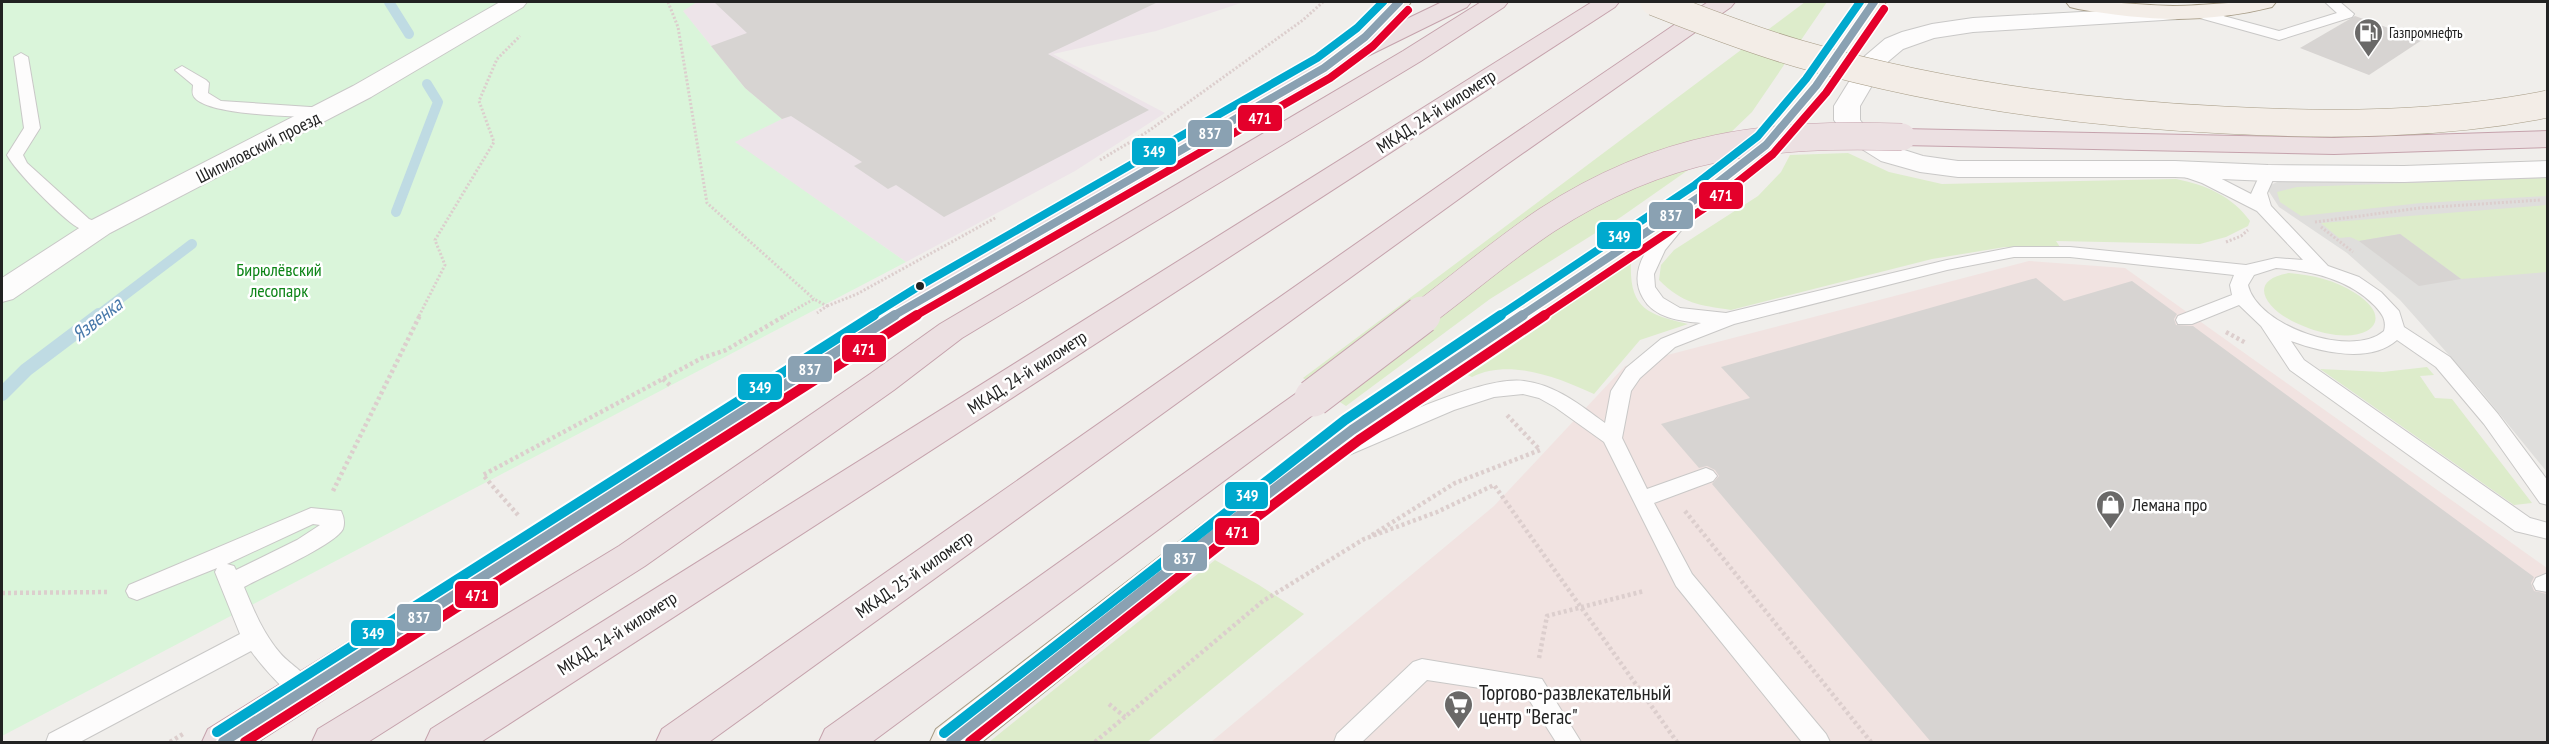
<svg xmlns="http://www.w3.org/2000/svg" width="2549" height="744" font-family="'PT Sans Narrow',sans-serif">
<rect width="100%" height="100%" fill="#f0eeeb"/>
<path fill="#dfdedc" d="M2547,173V472L2480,390L2400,300L2347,253L2279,207L2266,187L2291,176Z"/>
<path fill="#f1e3e1" d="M2029,261L2125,268L2547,568V742H1211L1494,506L1625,366Z"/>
<path fill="#ede4e9" d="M697,2H1244L1156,31L1053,54L1165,113L1075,171L906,262L734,142L781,119L745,88L682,10Z"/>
<g fill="#ddeccb">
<path d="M1805,2H1827L1752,112L1701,161L1621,217L1490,299L1346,406L1303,378Z"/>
<path d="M1848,153L1889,172L1942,184L2176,179C2206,185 2232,196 2250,221L2248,226L2226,237L2200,244L2056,241L2060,247H2005L1932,259L1731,310C1699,305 1683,304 1659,280L1661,265L1674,250L1758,196L1781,172L1790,155Z"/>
<path d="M2547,178V196L2421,203L2301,216L2280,202L2277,192L2297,187Z"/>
<path d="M2547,205V272L2461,279L2400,234L2359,241L2350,237L2339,238L2321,223Z"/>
<path d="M1631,261C1629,308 1646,314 1688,324L1640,340L1594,394C1559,378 1510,358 1472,377L1465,374Z"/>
<path d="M2289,273C2313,275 2335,280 2355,293C2392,316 2375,339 2336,335C2321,333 2306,328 2292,321C2265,307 2247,280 2289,273Z"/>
<path d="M2427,367L2434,375L2420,376L2435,398L2452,399L2532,503L2514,505L2320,369L2383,372Z"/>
<path d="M1215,560L1259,585L1304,614L1147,742H989Z"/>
</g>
<path fill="#daf5da" d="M2,2H697L683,11L745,88L782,119L735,142L906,262L2,736Z"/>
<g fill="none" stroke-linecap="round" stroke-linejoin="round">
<g stroke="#bfdbe3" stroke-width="10">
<path d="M389,2L409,34"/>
<path d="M396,212L438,102L427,84"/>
<path d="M97,316L192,244"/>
</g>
<path stroke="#bfdbe3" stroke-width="14" d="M2,394L26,370L99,315"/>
</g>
<g fill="#d7d4d2">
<path d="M714,2H1158L1048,54L1149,110L944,217L896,185L888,189L854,166L862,162L791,116L782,119L745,88L711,46L747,33Z"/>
<path d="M2355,16L2422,40L2369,75L2300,48Z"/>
<path d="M2400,234L2461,279L2419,286L2359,241Z"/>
<path d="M2036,278L2064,301L2132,281L2177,314L2174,319L2176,325L2193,326L2534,577L2531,583L2534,591L2547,594V742H1931L1712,484L1719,476L1715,470L1707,466L1699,468L1661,424L1750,398L1721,367Z"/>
</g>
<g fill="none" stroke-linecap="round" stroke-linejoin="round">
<defs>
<g id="lane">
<path d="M2325,2H2340L2354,14L2352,17L2279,40L2189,15L2187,12L2194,8L2279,31L2337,13Z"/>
<path d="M21,53L28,57L40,128L23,155L27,163L89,219L104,225L107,229L104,233C96,235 84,231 77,227C61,217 15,171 7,155L24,128L14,57Z"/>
<path d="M182,66L206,80L209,83L208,93L221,101L325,108L333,113L325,118C298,116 211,116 195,98C191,94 193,89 193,85L175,70Z"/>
<path d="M2182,166L2214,175L2251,194L2262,170H2274L2276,173L2267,193L2271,206L2328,266L2359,277L2381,292L2399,311L2404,327L2450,357L2498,414L2548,481V505L2540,503L2484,424L2436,367L2397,340C2370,364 2321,352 2291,341L2304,360L2530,518L2548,523V539L2515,531L2290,370L2261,326L2239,305L2192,324H2178L2176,320L2178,316L2232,295L2230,285L2234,275L2070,257H2014L1947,270L1734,324L1675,347L1640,378L1631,391L1622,438L1647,489L1706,468L1713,471L1717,476L1713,481L1654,503L1692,574L1826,734L1830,742H1802L1676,586L1604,442L1555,407L1539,398L1523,394L1494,397L1454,410L1344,457L1337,459L1330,457L1327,452L1330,447C1374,428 1480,375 1524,381C1556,385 1580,405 1605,423L1611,391L1626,368L1661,339L1701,323C1680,321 1654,318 1643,298C1622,263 1666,227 1687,202H1699L1701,206L1665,250L1654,274L1655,287L1663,298L1680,308L1726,313L1947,260L2014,247H2070L2246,265L2276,258L2303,260L2257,211L2202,183L2176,174L2174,171L2176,168ZM2276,268C2312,271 2349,279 2375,306C2382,314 2387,320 2384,331C2352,359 2257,326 2248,285L2254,275Z"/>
<path d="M311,508L341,511C344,517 345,523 343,529C335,545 262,577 244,587C254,611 263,633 280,653C291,666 309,674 316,690L313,697C311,698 305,700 303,700C289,699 259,662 251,651L80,742H46L49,734L240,634L215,572L217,568L137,600L129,597L126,591L129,585ZM313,524L320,525L297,540L236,570L234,566L227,564Z"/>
<path d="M2548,573V592L2536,590L2533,584L2536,578Z"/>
<path d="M1422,659L1542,679L1581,742H1556L1526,695L1427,680L1362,742H1334L1337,734L1413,662Z"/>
</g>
<g id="street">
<path d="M500,2H527L523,7L371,97L110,233L13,299L2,302V278L90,221L353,86Z"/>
<path d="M2171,7L2179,9L2183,14L2179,19L1973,32L1934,38L1903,49L1884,65L1860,106V120L1867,129L1901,149L1923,156L1958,161H2175L2268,165L2404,166L2548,161V177L2404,182L2268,181L2175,177H1958L1920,172L1881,161L1849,141L1834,120V106L1865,56L1885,39L1902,32L1932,24L1973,18Z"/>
</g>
<g id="primary">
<path d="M1386,2H1411C1396,24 1357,60 1334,73C1327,76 1322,75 1315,73L1311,68L1315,63L1356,32Z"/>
<path d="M1863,2H1886L1825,91L1776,151L1712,201L1364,439L1228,544L982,742H930L936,729L1202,524L1340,421L1692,189L1756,139L1807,81Z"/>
<path d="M2066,2C2102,0 2138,5 2173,6C2207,6 2242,0 2276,2L2272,7C2204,24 2147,21 2078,9L2070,7Z"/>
</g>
<g id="highway">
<path d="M1442,2H1471L1467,7L1333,73L933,305L258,742H202L208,729L911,291L1176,143L1315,63Z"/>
<path d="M1481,2H1508L1504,7L1421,61L962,338L894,390L645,566L368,742H312L318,729L619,546L870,374L940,324L1403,51Z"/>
<path d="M1592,2H1619L1615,7L481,742H425L431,729Z"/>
<path d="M1708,2H1735L1731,7L1503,167L709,742H656L662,729L1483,155Z"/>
<path d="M1902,129L2334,138L2548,131V147L2334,154L1902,145L1893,143L1889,137L1893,131Z"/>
<path d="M1313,386L1325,390L1330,398L1325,406L872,742H819L825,729L1301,390Z"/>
</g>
</defs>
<use href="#lane" stroke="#c9c8c7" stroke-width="2"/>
<use href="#street" stroke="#c9c8c7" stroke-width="2"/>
<use href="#primary" stroke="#a79c86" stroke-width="2"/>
<use href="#highway" stroke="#c5a2ac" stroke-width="2"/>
<g stroke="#dccecd" stroke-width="3" stroke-dasharray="2 2" stroke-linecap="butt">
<path d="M668,2L678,27L707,203L814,299"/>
<path d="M1100,160L1147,132L1303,20L1323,2"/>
<path d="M2315,222L2420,208L2541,200"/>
<path d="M2321,227L2353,252"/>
<path d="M2226,242L2241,236L2248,230"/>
<path d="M827,306L857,294L997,217"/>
<path d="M419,316L445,265L435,240L494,142L479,101L497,59L520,36"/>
<path d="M784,316L814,299L827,306L817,313"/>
</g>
<g stroke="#dccecd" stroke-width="4.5" stroke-dasharray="3 3" stroke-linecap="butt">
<path d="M2226,332L2246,343"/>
<path d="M663,379L672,387"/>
<path d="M333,491L420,315"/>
<path d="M1685,511L1871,742"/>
<path d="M518,515L483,475L702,358L726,350L786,315"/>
<path d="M1372,535L1455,483L1540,450L1506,414"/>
<path d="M2,593L109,592"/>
<path d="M1539,658L1547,616L1644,591"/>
<path d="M1109,704L1125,717"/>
<path d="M170,742L183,734"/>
<path d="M1095,742L1263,601L1364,539L1437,512L1494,485L1677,742"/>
</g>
<use href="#lane" fill="#fdfcfc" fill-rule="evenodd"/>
<use href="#street" fill="#fdfcfc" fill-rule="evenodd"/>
<use href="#primary" fill="#f3ede7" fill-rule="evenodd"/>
<use href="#highway" fill="#ece0e2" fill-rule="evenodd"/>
<defs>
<path id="primary-bridge" d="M1654,2C1702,21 1751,40 1800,54C1939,94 2081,113 2224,120C2333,126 2441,125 2548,104"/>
<path id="highway-bridge-far1" d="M1420,316C1462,285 1503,249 1547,220C1664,144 1765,133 1902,137"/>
<path id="highway-bridge" d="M1313,398L1422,315"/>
</defs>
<use href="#primary-bridge" stroke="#a79c86" stroke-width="28" stroke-linecap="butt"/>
<use href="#highway-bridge-far1" stroke="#c5a2ac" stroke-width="28" stroke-linecap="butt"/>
<use href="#highway-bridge" stroke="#c5a2ac" stroke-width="39" stroke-linecap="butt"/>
<use href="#primary-bridge" stroke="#f3ede7" stroke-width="27"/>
<use href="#highway-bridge-far1" stroke="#ece0e2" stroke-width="27"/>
<use href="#highway-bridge" stroke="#ece0e2" stroke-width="37"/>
<defs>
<g id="bus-1-far1">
<path d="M893,316L1324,68L1365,37L1399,2"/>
<path d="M1521,316L1702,195L1766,145L1816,86L1874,2"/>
</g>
<g id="bus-1">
<path d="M223,742L895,315"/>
<path d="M951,742L1215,534L1352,430L1523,315"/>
</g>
<g id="bus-2-far1">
<path d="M915,316L1330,78L1373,46L1408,10"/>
<path d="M1543,316L1709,205L1773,154L1826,93L1884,9"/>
</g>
<g id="bus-2">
<path d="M245,742L917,315"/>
<path d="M970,742L1222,543L1359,440L1545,315"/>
</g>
<g id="bus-3-far1">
<path d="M871,316L916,288L1317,58L1357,28L1383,2"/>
<path d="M1499,316L1695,185L1758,136L1806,79L1860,2"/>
</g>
<g id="bus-3">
<path d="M217,732L874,315"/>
<path d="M944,733L1345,420L1501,315"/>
</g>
</defs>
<use href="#bus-1-far1" stroke="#fff" stroke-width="11"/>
<use href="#bus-1" stroke="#fff" stroke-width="14"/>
<use href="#bus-2-far1" stroke="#fff" stroke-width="11"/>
<use href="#bus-2" stroke="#fff" stroke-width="14"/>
<use href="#bus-3-far1" stroke="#fff" stroke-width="11"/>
<use href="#bus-3" stroke="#fff" stroke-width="14"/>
<use href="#bus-1-far1" stroke="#8aa1b2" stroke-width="8"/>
<use href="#bus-1" stroke="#8aa1b2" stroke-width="10"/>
<use href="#bus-2-far1" stroke="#e4002b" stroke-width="8"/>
<use href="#bus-2" stroke="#e4002b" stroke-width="10"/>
<use href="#bus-3-far1" stroke="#00a9ce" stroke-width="8"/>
<use href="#bus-3" stroke="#00a9ce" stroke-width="10"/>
</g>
<defs>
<symbol id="fuel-pin" viewBox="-11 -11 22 30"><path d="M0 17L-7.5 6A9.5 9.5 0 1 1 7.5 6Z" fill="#6a6968" stroke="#fff"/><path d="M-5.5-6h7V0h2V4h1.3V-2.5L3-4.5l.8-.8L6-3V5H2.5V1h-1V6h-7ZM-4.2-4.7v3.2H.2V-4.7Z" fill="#fff"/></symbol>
<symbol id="shop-pin" viewBox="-11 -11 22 30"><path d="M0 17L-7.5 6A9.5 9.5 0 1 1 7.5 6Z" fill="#6a6968" stroke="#fff"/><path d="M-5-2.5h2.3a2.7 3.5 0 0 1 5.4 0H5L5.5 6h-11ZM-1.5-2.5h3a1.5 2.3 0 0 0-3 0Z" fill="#fff"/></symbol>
<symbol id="supermarket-pin" viewBox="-11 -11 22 30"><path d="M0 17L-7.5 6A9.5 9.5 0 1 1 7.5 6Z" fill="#6a6968" stroke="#fff"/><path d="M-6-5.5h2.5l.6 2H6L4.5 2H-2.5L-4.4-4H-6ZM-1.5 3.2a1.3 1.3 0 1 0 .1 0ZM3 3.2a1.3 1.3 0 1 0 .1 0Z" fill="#fff"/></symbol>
</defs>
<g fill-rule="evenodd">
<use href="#fuel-pin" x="2352" y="16" width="33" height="45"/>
<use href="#shop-pin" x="2094" y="488" width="33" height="45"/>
<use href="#supermarket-pin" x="1442" y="688" width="33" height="45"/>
</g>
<circle fill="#222" stroke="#fff" stroke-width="2" cx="920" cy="286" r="5"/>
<g text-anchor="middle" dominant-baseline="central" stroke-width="5" stroke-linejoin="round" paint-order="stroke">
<g font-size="15" fill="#222" stroke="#fff" text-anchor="start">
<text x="2389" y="32">Газпромнефть</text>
</g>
<g font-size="18" fill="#222" stroke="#fff">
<text transform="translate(1436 111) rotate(-33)">МКАД, 24-й километр</text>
<text transform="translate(258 147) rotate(-27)">Шипиловский проезд</text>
<text transform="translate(1027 372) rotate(-33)">МКАД, 24-й километр</text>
<text transform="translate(914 574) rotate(-35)">МКАД, 25-й километр</text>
<text transform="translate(617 633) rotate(-33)">МКАД, 24-й километр</text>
</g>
<g font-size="18" fill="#0c8416" stroke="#fff">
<text x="279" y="269">Бирюлёвский<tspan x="279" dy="21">лесопарк</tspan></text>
</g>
<g font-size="18" fill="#222" stroke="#fff" text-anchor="start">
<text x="2132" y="504">Лемана про</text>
</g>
<g font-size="20" font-style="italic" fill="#4a7aab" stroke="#fff">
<text transform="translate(97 319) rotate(-38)">Язвенка</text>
</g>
<g font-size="21" fill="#222" stroke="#fff" text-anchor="start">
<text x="1479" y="692">Торгово-развлекательный<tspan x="1479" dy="24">центр "Вегас"</tspan></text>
</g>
</g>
<g stroke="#fff" stroke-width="2">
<rect x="1237" y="104" width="46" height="28" rx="6" fill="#e4002b"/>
<rect x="1187" y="119" width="46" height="29" rx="6" fill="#8aa1b2"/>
<rect x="1131" y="137" width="46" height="29" rx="6" fill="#00a9ce"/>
<rect x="1698" y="181" width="46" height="29" rx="6" fill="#e4002b"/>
<rect x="1648" y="201" width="46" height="29" rx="6" fill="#8aa1b2"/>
<rect x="1596" y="221" width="46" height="29" rx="6" fill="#00a9ce"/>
<rect x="841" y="334" width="46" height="29" rx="6" fill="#e4002b"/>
<rect x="787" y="355" width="46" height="28" rx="6" fill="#8aa1b2"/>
<rect x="737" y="373" width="46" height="28" rx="6" fill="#00a9ce"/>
<rect x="1224" y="481" width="45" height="29" rx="6" fill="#00a9ce"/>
<rect x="1214" y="517" width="46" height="29" rx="6" fill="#e4002b"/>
<rect x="1162" y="543" width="46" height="29" rx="6" fill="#8aa1b2"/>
<rect x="454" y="580" width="45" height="29" rx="6" fill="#e4002b"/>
<rect x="396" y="603" width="46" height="29" rx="6" fill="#8aa1b2"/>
<rect x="350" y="619" width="46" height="28" rx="6" fill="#00a9ce"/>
</g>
<g font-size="16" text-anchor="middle" font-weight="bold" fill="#fff">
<text x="1260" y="124">471</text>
<text x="1210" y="139">837</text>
<text x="1154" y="157">349</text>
<text x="1721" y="201">471</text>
<text x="1671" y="221">837</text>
<text x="1619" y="242">349</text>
<text x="864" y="355">471</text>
<text x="810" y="375">837</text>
<text x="760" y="393">349</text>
<text x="1247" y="501">349</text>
<text x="1237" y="538">471</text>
<text x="1185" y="564">837</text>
<text x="477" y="601">471</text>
<text x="419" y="623">837</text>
<text x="373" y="639">349</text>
</g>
<rect width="2549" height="744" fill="none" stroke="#222222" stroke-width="6"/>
</svg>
